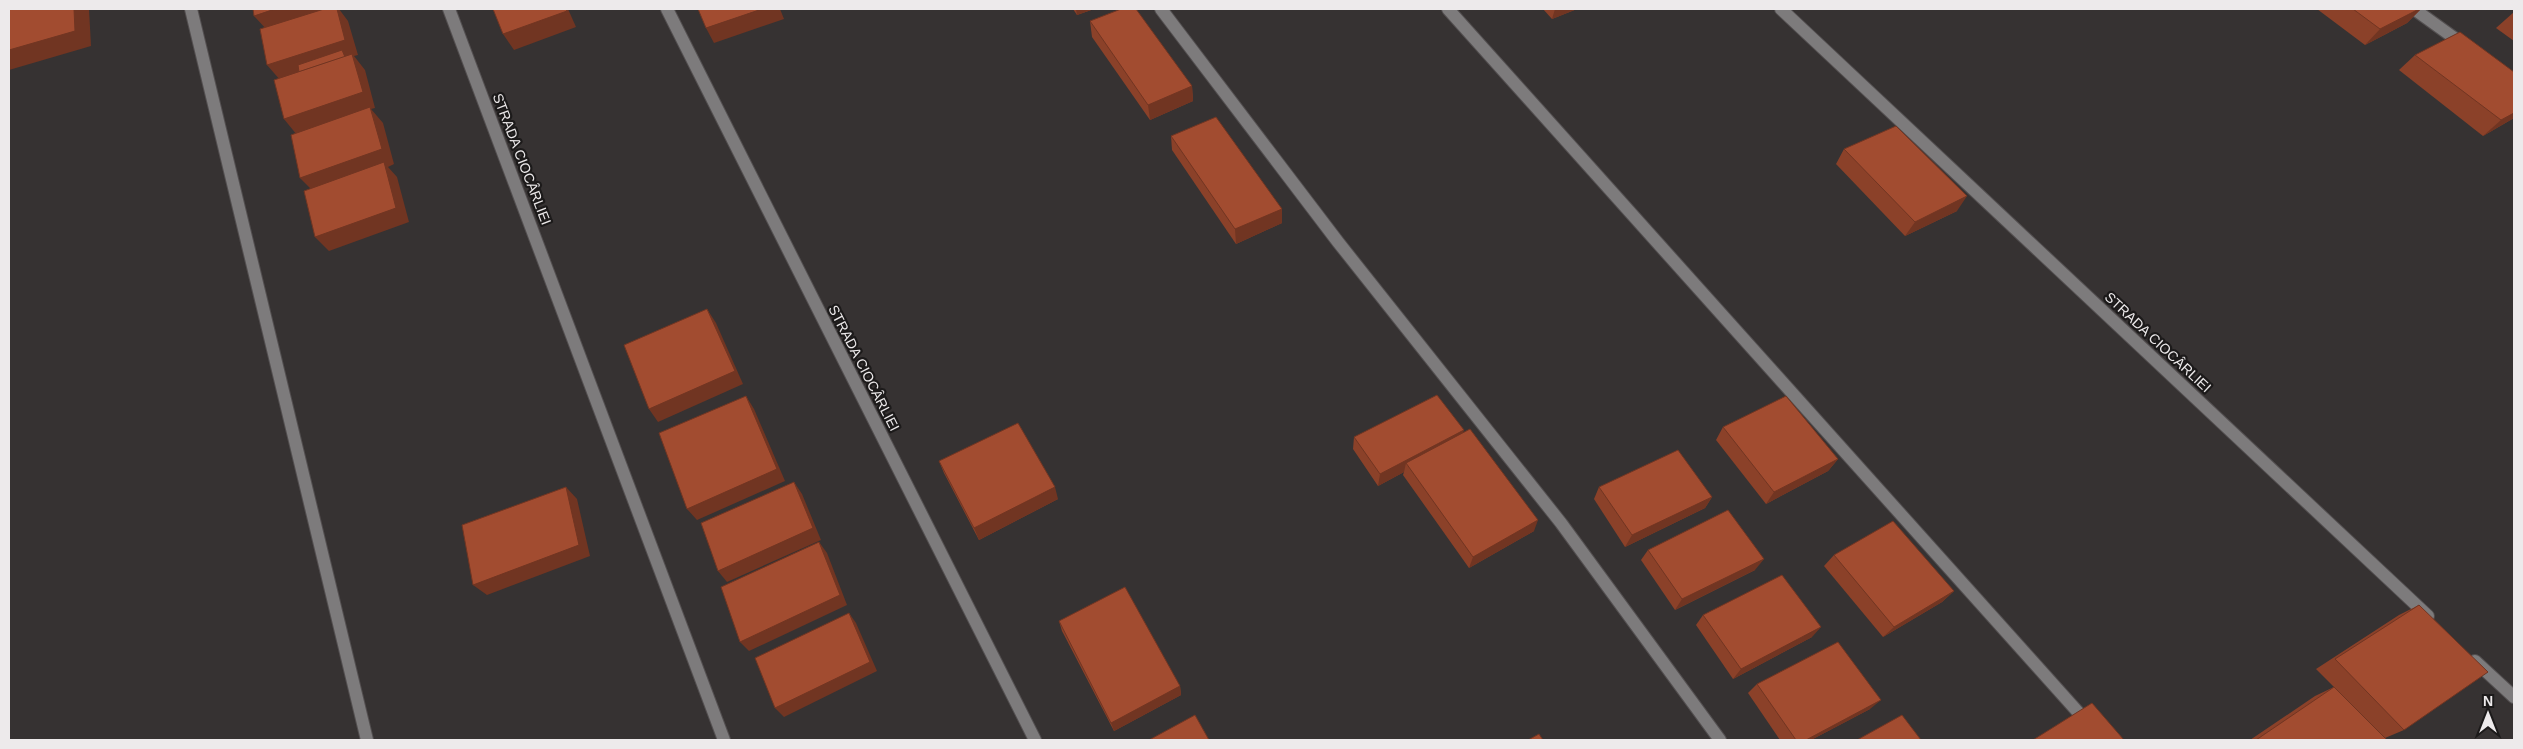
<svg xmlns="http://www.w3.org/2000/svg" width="2523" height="749" font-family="Arial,sans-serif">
<rect width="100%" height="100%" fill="#363232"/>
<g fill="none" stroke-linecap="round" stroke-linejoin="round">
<defs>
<g id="minor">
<path d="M191,9L367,740"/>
<path d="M449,9L724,740"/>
<path d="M667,9L1035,740"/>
<path d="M1161,9L1338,242L1561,523L1720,740"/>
<path d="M1448,9L2103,740"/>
<path d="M1781,9L2428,616"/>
<path d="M2414,9L2464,45"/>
<path d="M2475,661L2514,697"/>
</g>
</defs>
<use href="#minor" stroke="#534f50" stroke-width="14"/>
<use href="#minor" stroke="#7d7b7c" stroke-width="12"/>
</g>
<g fill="#8b4129">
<path d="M1073,9H1094L1077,15Z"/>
<path d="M1543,9H1577L1552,19Z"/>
<path d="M2317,9H2421L2407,23L2365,45Z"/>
<path d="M2514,12V41L2496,28Z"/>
<path d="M1090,21L1192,86L1193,101L1150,120L1092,37Z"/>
<path d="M2415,55L2514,118L2483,136L2399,70Z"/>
<path d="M1171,136L1282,209V223L1236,244L1172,150Z"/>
<path d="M1844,149L1957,211L1905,236L1836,164Z"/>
<path d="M1723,427L1838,459L1828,471L1766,504L1716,440Z"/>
<path d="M1463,432L1534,531L1469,568L1403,475L1404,472L1378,486L1353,449L1354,437Z"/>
<path d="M939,461L1058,499L979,540L944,473Z"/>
<path d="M1599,487L1712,497L1705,508L1625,547L1594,499Z"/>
<path d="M1648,550L1755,570L1675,610L1641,560Z"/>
<path d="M1834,555L1954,591L1942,602L1883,637L1824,566Z"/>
<path d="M2419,605L2404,730L2385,738L2387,740H2250L2315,696L2334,687L2316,669L2399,615Z"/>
<path d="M1703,615L1812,637L1733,679L1696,625Z"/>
<path d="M1059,621L1180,686L1181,695L1114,731L1062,631Z"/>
<path d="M1757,684L1870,709L1811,740H1780L1748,693Z"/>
</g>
<g fill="#713522">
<path d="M74,9H89L91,46L9,70V50Z"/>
<path d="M275,9H337L268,31L254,16Z"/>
<path d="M337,9H339L348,21L358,55L354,56L365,70L375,108L371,109L383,123L394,164L388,167L397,177L409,222L329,251L315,237L314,192L300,178L297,135L284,119L281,81L267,65Z"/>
<path d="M566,9H568L576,27L514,50L503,34Z"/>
<path d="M762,9H780L784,19L714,43L706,28Z"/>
<path d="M1076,9H1094L1077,15Z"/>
<path d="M1555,9H1577L1552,19Z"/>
<path d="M2419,9H2421L2407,23L2365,45L2380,29Z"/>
<path d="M1192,86L1193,101L1150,120L1148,105Z"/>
<path d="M2514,113V118L2483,136L2501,120Z"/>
<path d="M1967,196L1957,211L1905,236L1915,222Z"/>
<path d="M1282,209V223L1236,244L1235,229Z"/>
<path d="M707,309L716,323L743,384L658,422L649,409Z"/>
<path d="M746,396L754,409L785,481L697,520L687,509Z"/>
<path d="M1464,430L1460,442L1406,463L1404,472L1378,486L1380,474Z"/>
<path d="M1838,459L1828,471L1766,504L1774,492Z"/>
<path d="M794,482L802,494L821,540L727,582L718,571Z"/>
<path d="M566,487L577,499L590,556L487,595L473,585Z"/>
<path d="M1055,487L1058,499L979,540L974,528Z"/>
<path d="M1712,497L1705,508L1625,547L1632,535Z"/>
<path d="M1538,520L1534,531L1469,568L1473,557Z"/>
<path d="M819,542L827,553L847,605L749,651L740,642Z"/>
<path d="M1764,559L1755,570L1675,610L1682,599Z"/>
<path d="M1954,591L1942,602L1883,637L1894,627Z"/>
<path d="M849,613L856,623L877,671L784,717L775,708Z"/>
<path d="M1821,627L1812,637L1733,679L1741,669Z"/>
<path d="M1180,686L1181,695L1114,731L1111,723Z"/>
<path d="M1881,700L1870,709L1811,740H1806Z"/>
</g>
<g fill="#a24c30" stroke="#713522">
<path d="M9,9H74L75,31L9,50Z"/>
<path d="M253,9H275L254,16Z"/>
<path d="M324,9H337L345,40L267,65L260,29Z"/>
<path d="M493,9H566L567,11L503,34Z"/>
<path d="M698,9H762L706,28Z"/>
<path d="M1121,9H1136L1192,86L1148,105L1090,21Z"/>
<path d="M2353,9H2419L2380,29Z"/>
<path d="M2460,32L2514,72V113L2501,120L2415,55Z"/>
<path d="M342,50L345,57L299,72L298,65Z"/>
<path d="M352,54L363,92L284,119L274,80Z"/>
<path d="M370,107L382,149L300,178L291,135Z"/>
<path d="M1216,117L1282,209L1235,229L1171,136Z"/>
<path d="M1896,126L1967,196L1915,222L1844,149Z"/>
<path d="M384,162L396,208L315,237L304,191Z"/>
<path d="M707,309L735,371L649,409L624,345Z"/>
<path d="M1437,395L1464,430L1380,474L1354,437Z"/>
<path d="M746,396L777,469L687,509L659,433Z"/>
<path d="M1786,396L1838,459L1774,492L1723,427Z"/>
<path d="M1018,423L1055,487L974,528L939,461Z"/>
<path d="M1470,429L1538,520L1473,557L1406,463Z"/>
<path d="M1678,450L1712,497L1632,535L1599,487Z"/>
<path d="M794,482L813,528L718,571L701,523Z"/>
<path d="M566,487L579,545L473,585L462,525Z"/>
<path d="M1728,510L1764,559L1682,599L1648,550Z"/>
<path d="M1893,521L1954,591L1894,627L1834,555Z"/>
<path d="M819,542L840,595L740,642L721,587Z"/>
<path d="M1782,575L1821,627L1741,669L1703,615Z"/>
<path d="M1125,587L1180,686L1111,723L1059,621Z"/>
<path d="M2419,605L2488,672L2404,730L2335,659Z"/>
<path d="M849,613L870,662L775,708L755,658Z"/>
<path d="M1838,642L1881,700L1806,740H1796L1757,684Z"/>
<path d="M2334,687L2387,740H2256Z"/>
<path d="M2092,703L2124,740H2033Z"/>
<path d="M1195,715L1209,740H1149Z"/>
<path d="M1902,715L1921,740H1857Z"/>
<path d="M1539,734L1543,740H1528Z"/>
</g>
<g text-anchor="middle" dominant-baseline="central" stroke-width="4.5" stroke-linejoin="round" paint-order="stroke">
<g font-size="14" fill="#edeaeb" stroke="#1c1a1a">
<text transform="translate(522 159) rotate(69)">STRADA CIOCÂRLIEI</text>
<text transform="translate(2158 342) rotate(43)">STRADA CIOCÂRLIEI</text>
<text transform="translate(864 368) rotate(63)">STRADA CIOCÂRLIEI</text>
</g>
</g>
<rect width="2523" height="749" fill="none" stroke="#edeaeb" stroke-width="20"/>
<g transform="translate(2488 714)" stroke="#1c1a1a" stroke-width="4" paint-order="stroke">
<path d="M0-4L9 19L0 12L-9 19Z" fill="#edeaeb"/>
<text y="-8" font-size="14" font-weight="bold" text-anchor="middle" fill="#edeaeb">N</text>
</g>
</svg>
